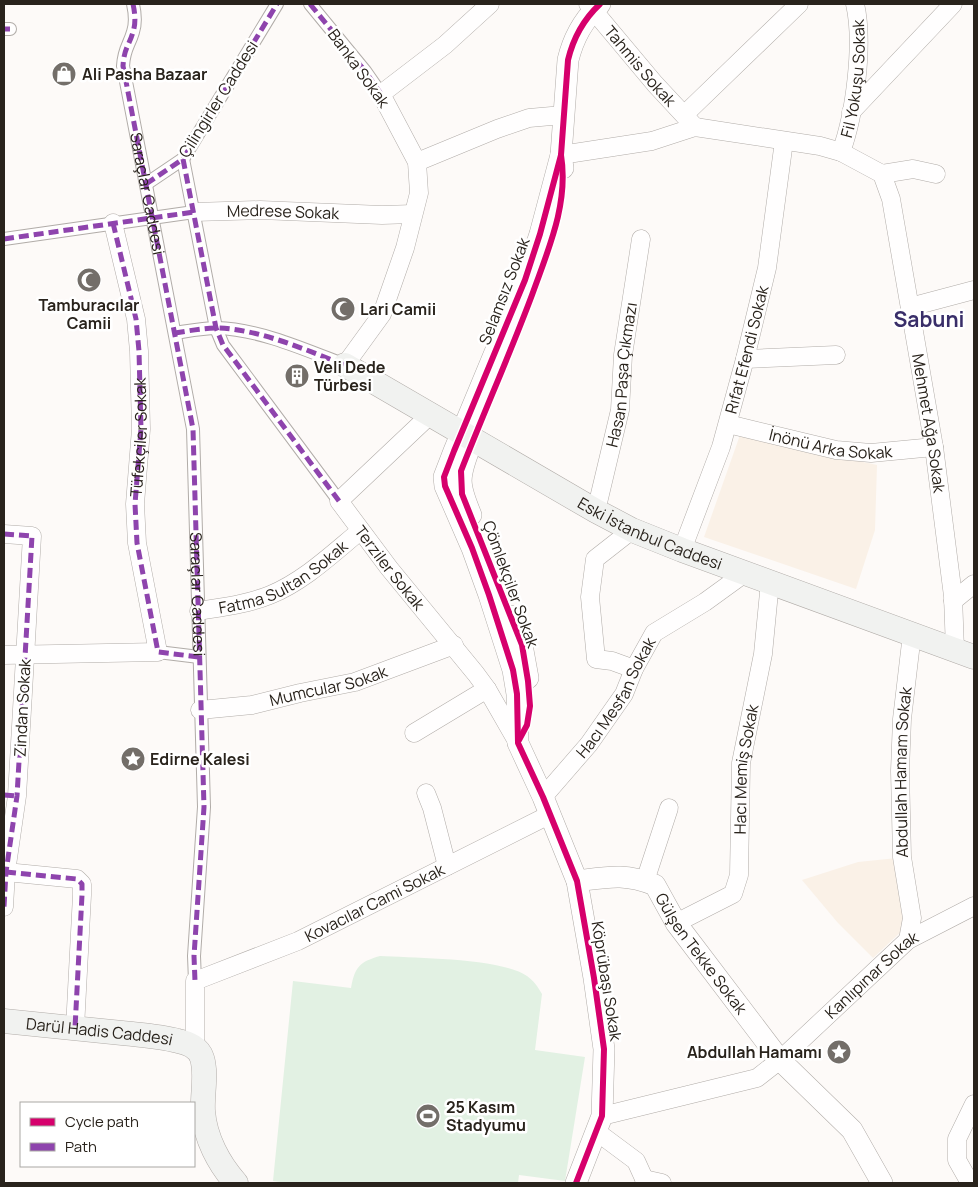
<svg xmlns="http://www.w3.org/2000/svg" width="978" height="1187" font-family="Manrope,sans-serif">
<rect width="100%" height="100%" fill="#fdfaf8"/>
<g fill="#faf1e7">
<path d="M740,435L877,465L875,530L856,589L704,537Z"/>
<path d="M897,858L905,928L873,958L838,923L802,880L858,862Z"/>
</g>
<path fill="#e2f1e3" d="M380,956C414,958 501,958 527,976C534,981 538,987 542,994L535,1050L585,1057L565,1181L519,1175L518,1183H287L273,1181L293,981L351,988C355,967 359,962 380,956Z"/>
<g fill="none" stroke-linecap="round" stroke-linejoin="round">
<defs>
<g id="pedestrian">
<path id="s1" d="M133,4C135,13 136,23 133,32C129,46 124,48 123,66L193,429L204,807L194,956L195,981"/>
<path d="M310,4L365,71L381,94"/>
<path d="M4,29H10"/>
<path d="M183,159L216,328L223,345L339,501"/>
<path d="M146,184L183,159L277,4"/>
<path d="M4,239L194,212"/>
<path d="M175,333C188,331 203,328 217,328C259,329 306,350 345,365"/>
<path d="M158,652L199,657"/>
</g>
<g id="minor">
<path id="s2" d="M588,4L655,84L695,127"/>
<path d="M851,112L953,4"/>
<path d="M684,115L799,4"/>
<path id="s3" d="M841,152C855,114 864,43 855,4"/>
<path id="s4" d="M561,155L652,141L695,127L820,146L841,152L882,174L891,199L934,447L953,596L955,650"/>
<path d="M417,162L497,129L529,118L563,115"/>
<path d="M882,174L913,169L936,174"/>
<path id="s5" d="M194,212L260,210L382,215L413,214"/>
<path d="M910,307L974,290"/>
<path d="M745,359L836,355"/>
<path d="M345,365L382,314L405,248L419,193L417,162L381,94L445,45L490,4"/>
<path id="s6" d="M430,415L339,501L389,568L476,674L487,689L518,743"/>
<path id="s7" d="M728,424L836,450L871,453L934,447"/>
<path id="s8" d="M596,511L620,410L623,355L641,239"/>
<path d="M632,530L595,559L590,597L596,659L612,661L634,669"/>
<path d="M4,534L32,536L17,796L6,872L4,907"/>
<path id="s9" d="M682,550L721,447L745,359L767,268L784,141"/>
<path d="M953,601L974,584"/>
<path id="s10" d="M199,611C223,607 248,604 270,595C304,581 332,554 360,531"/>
<path id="s11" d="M4,655L158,652L137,543L135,504L141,429L139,351L136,319L113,223"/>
<path id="s12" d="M200,710L252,705L300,693L355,682L454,645"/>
<path d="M414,733L487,689"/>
<path d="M426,793L432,808L447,866"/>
<path id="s13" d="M543,797L589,744L624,694L634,669L654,633L705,602L745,573"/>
<path d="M6,872L77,879L82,884V895L75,1028"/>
<path d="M645,881L669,808"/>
<path id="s14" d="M676,923L733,894L739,875L741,763L763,654L770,582"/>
<path id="s15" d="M908,940L912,918L902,857L900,771L902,719L912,634"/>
<path id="s16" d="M195,1047V981L298,941L551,814"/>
<path id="s17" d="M602,1116L757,1078L780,1060L908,940L974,906"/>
<path d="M597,1132L636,1161L646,1183"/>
<path d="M644,1179L662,1183"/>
<path d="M970,1183L957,1160V1139L974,1104"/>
</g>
<g id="tertiary">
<path d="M561,155L540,234L525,280L454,451L444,477L445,486L472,548L489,595L513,670L517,694L518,743L543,797L577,881L594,978L604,1049L602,1116L576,1183"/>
<path d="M563,168L561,155L568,60C573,39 584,19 600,4"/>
<path d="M470,447C458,478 458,484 471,515"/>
<path d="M511,616L522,645L528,678"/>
<path id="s18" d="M577,881C609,877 624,873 655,885L676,923L780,1060L852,1130L882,1183"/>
</g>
<g id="secondary">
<path id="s19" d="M345,365L596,511L632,530L682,550L974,657"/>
<path id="s20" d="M4,1021C43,1025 82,1029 122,1033C140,1035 160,1036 178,1041C188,1043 199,1048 202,1058C207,1074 202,1094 203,1111C205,1138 219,1164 236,1183"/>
</g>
</defs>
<use href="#pedestrian" stroke="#b1aca8" stroke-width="14"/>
<use href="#minor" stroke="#b1aca8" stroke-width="19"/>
<use href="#tertiary" stroke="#b1aca8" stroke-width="22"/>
<use href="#secondary" stroke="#b1aca8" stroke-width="25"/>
<use href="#pedestrian" stroke="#fffefe" stroke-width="12"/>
<use href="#minor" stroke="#fffefe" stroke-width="18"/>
<use href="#tertiary" stroke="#fffefe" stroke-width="21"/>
<use href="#secondary" stroke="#f1f2f0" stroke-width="24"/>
<g stroke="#8e44ad" stroke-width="5" stroke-dasharray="10 5" stroke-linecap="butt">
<path d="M133,4C135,13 136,23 133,32C129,46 124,48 123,66L193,429L204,807L194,956L195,981"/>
<path d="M310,4L365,71L381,94"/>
<path d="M4,29H10"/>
<path d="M183,159L216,328L223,345L339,501"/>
<path d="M146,184L183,159L277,4"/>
<path d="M113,223L136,319L139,351L141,429L135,504L137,543L158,652L199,657"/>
<path d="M4,239L194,212"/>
<path d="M175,333C188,331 203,328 217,328C259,329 306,350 345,365"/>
<path d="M4,534L32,536L17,796L6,872L4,907"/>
<path d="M4,795L17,796"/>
<path d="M6,872L77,879L82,884V895L75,1028"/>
</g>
<defs>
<g id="cycleway">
<path d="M561,155L540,234L525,280L454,451L444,477L445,486L472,548L489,595L513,670L517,694L518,743L543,797L577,881L594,978L604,1049L602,1116L576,1183"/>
<path d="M519,740L527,725L530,706L528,681L522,645L462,494L461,471C484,412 510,354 532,295C548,250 569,204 561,155L568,60C573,39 584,19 600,4"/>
</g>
</defs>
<use href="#cycleway" stroke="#fff" stroke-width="9"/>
<use href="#cycleway" stroke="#d6006c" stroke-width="6"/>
</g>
<defs>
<symbol id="shop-disc" viewBox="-11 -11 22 22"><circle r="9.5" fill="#736e69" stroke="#fff"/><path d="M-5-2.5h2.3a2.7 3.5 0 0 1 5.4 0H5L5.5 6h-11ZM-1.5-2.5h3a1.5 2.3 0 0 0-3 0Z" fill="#fff"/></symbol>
<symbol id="mosque-disc" viewBox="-11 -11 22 22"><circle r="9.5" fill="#736e69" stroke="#fff"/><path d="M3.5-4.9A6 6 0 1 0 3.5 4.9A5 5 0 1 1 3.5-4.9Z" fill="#fff"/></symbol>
<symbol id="building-disc" viewBox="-11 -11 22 22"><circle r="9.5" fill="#736e69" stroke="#fff"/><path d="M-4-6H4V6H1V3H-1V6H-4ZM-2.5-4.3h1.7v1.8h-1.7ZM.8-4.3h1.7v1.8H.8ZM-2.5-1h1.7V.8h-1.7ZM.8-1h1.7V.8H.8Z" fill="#fff"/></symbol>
<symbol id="sight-disc" viewBox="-11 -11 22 22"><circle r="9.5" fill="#736e69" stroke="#fff"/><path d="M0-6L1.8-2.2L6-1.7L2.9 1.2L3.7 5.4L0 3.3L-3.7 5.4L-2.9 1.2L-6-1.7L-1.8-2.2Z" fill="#fff"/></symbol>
<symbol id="stadium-disc" viewBox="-11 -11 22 22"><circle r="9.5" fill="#736e69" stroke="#fff"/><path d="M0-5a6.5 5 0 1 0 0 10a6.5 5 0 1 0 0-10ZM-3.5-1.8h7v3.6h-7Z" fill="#fff"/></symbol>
</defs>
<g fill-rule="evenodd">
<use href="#shop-disc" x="50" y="60" width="28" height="28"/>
<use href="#mosque-disc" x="75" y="266" width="28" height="28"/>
<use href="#mosque-disc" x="329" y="295" width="28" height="28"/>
<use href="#building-disc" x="283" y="362" width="28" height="28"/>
<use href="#sight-disc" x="119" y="745" width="28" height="28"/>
<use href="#sight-disc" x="825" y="1038" width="28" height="28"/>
<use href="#stadium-disc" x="414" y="1102" width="28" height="28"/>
</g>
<g text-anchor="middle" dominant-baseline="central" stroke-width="5" stroke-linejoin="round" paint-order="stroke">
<g font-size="16" fill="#29231c" stroke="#fff">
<text stroke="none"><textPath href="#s2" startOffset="81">Tahmis Sokak</textPath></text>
<text transform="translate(359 68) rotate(54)">Banka Sokak</text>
<text stroke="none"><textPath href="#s3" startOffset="75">Fil Yokuşu Sokak</textPath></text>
<text transform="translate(218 99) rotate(-58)">Çilingirler Caddesi</text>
<text stroke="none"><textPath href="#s1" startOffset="194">Saraçlar Caddesi</textPath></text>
<text stroke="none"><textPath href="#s5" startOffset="89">Medrese Sokak</textPath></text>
<text transform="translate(504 291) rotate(-69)">Selamsız Sokak</text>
<text stroke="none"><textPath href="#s9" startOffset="211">Rıfat Efendi Sokak</textPath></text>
<text stroke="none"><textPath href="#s8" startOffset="139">Hasan Paşa Çıkmazı</textPath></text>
<text stroke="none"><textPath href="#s4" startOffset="586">Mehmet Ağa Sokak</textPath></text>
<text stroke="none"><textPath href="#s11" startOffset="371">Tüfekçiler Sokak</textPath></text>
<text stroke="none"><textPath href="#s7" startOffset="105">İnönü Arka Sokak</textPath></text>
<text stroke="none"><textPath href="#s19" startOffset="349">Eski İstanbul Caddesi</textPath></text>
<text stroke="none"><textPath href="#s6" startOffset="209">Terziler Sokak</textPath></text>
<text stroke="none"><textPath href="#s10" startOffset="92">Fatma Sultan Sokak</textPath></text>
<text transform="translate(511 584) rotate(70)">Çömlekçiler Sokak</text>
<text stroke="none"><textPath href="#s1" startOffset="599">Saraçlar Caddesi</textPath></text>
<text stroke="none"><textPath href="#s12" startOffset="131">Mumcular Sokak</textPath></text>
<text stroke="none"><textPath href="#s13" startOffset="124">Hacı Mesfan Sokak</textPath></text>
<text transform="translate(22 708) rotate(-87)">Zindan Sokak</text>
<text stroke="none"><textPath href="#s14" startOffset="190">Hacı Memiş Sokak</textPath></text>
<text stroke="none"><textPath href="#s15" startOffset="169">Abdullah Hamam Sokak</textPath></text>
<text stroke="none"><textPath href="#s16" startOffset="262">Kovacılar Cami Sokak</textPath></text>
<text stroke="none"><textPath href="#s18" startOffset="162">Gülşen Tekke Sokak</textPath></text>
<text stroke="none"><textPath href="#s17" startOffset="314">Kanlıpınar Sokak</textPath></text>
<text transform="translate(607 981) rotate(81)">Köprübaşı Sokak</text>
<text stroke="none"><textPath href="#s20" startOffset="96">Darül Hadis Caddesi</textPath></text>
</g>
<g font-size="16" font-weight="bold" fill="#29231c" stroke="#fff" text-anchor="start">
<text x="82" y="74">Ali Pasha Bazaar</text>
<text x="89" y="305" text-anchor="middle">Tamburacılar<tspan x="89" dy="18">Camii</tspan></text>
<text x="360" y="309">Lari Camii</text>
<text x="314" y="367">Veli Dede<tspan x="314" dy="18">Türbesi</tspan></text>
<text x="150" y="759">Edirne Kalesi</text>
<text x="822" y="1052" text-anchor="end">Abdullah Hamamı</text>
<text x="446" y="1107">25 Kasım<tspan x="446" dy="18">Stadyumu</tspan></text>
</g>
<g font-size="21" font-weight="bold" fill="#392e69" stroke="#fff">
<text x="929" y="319">Sabuni</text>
</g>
</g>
<rect width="978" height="1187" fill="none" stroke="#29231c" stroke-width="10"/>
<rect x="20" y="1102" width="175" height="65" fill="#ffffff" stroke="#a9a7a4"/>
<rect x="30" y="1118" width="25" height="8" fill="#d6006c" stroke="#a9a7a4"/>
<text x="65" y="1127" font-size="15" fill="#29231c">Cycle path</text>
<rect x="30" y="1143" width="25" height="8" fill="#8e44ad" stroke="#a9a7a4"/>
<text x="65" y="1152" font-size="15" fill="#29231c">Path</text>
</svg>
